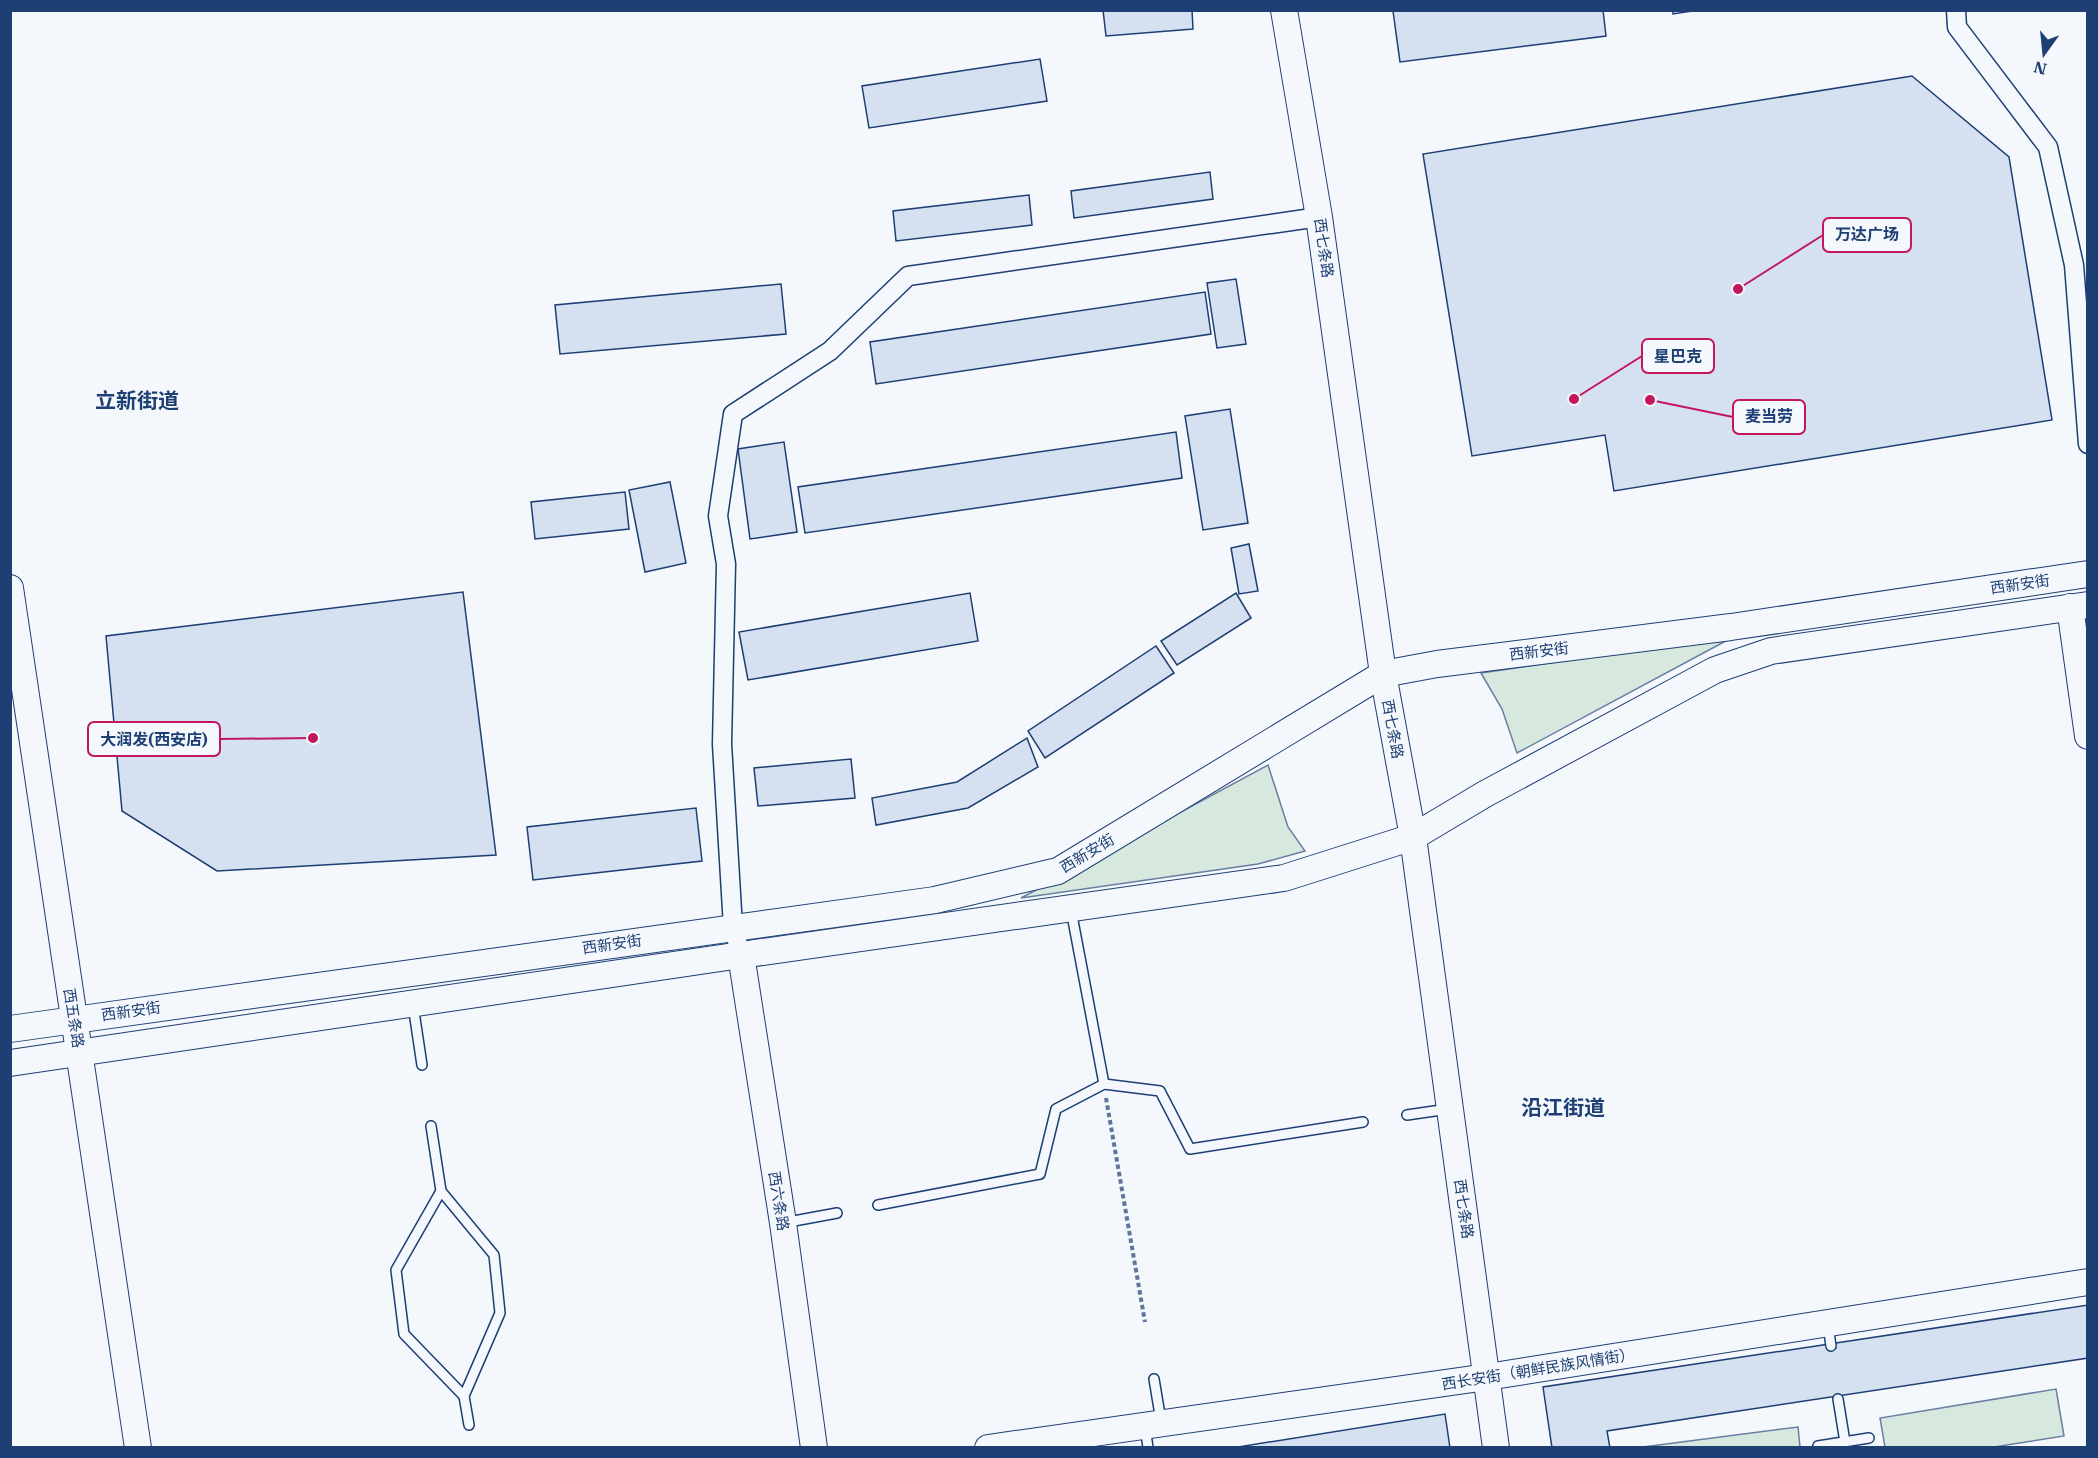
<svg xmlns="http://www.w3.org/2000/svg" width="2098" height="1458" font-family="'IBM Plex Serif','Noto Sans SC',serif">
<rect width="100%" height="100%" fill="#f4f7fb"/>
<g fill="#d7e8df" stroke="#687fa3" stroke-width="1.5">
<path d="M1735,636L1517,753L1502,709L1481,673Z"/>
<path d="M1268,765L1288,827L1305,851L1258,864L1021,898Z"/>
<path d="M2056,1389L2064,1436L1994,1447H1885L1880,1418Z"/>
<path d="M1798,1427L1800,1447H1643Z"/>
</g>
<g fill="#d5e0f0" stroke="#1d3f73" stroke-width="1.5">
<path d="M1103,10H1192L1193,29L1106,36Z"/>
<path d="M1603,10L1606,36L1400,62L1393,11Z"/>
<path d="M1673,10H1699L1673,14Z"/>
<path d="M1040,59L1047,101L869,128L862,86Z"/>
<path d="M1912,76L2009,157L2052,420L1614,491L1605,435L1472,456L1423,154Z"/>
<path d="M1210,172L1213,199L1074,218L1071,191Z"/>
<path d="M1029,195L1032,225L896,241L893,211Z"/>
<path d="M1236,279L1246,344L1217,348L1207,283Z"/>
<path d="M781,284L786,334L560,354L555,305Z"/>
<path d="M1205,292L1211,334L876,384L870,342Z"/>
<path d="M1230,409L1248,523L1203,530L1185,416Z"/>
<path d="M1176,432L1182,478L805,533L798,487Z"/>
<path d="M784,442L797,532L750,539L738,449Z"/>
<path d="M670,482L686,563L645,572L629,490Z"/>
<path d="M625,492L629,529L535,539L531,502Z"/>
<path d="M1249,544L1258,591L1239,594L1231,548Z"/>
<path d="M463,592L496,855L217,871L122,811L106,636Z"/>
<path d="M970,593L978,641L748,680L739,632Z"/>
<path d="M1236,593L1251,618L1177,665L1161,641Z"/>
<path d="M1156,646L1174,673L1045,758L1028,731Z"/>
<path d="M1027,738L1038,767L968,808L876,825L872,798L957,782Z"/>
<path d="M851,759L855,798L758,806L754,768Z"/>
<path d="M696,808L702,861L533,880L527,827Z"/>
<path d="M2088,1305V1358L1607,1431L1610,1448H1552L1543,1387Z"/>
<path d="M1445,1414L1450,1448H1232Z"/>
</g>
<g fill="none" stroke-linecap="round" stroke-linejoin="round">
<defs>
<g id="lane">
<path d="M1071,910L1104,1084"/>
<path d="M413,1005L422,1065"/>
<path d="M1407,1115L1448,1109"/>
<path d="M431,1126L441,1191L494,1255L500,1313L464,1396L469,1425"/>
<path d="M441,1191L396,1270L404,1334L464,1396"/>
<path d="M878,1205L1040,1174L1056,1109L1104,1084L1160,1091L1190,1149L1363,1122"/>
<path d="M783,1223L837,1213"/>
<path d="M1828,1325L1831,1346"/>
<path d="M1154,1379L1161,1421"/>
<path d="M1838,1399L1845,1442"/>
<path d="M1145,1426L1148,1448"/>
<path d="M1818,1446L1869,1438"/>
</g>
<g id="street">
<path d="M1956,10L1957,27L2048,147L2074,265L2088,444"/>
<path d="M741,955L733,927L722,744L726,564L718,516L733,414L830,351L908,276L1319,217"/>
</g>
<g id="secondary">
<path d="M1284,10L1319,217L1383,674L1413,837L1496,1448"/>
<path d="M10,588L138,1448"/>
<path d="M2070,607L2088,736"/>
<path d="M741,955L783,1223L814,1448"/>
<path d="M10,1029L935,900L1058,871L1383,674L1437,664L1731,627L2088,574"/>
<path d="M10,1063L741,955L1284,878L1413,837L1485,794L1715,670L1771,651L2088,605"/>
<path d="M988,1448L1487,1377L2088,1282"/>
</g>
</defs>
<use href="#lane" stroke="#1d3f73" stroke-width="12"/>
<use href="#street" stroke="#1d3f73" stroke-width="21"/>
<use href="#secondary" stroke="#1d3f73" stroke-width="28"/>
<path stroke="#5e769c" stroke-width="4" stroke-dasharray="4.5 3" stroke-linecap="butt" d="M1106,1098L1145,1322"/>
<use href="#lane" stroke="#f4f7fb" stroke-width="9"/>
<use href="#street" stroke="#f4f7fb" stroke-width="18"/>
<use href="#secondary" stroke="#f4f7fb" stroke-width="26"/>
</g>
<g text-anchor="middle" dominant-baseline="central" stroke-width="4.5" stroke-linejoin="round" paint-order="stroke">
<g font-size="15" fill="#1d3f73" stroke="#f4f7fb">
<text transform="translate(1324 248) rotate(82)">西七条路</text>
<text transform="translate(2020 584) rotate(-8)">西新安街</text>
<text transform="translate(1539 651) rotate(-7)">西新安街</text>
<text transform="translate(1393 729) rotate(80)">西七条路</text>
<text transform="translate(1087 853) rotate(-31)">西新安街</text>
<text transform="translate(612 944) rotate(-8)">西新安街</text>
<text transform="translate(131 1011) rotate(-8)">西新安街</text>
<text transform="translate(74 1018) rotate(81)">西五条路</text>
<text transform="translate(779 1201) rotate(81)">西六条路</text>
<text transform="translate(1464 1209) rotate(82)">西七条路</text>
<text transform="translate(1538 1369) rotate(-9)">西长安街（朝鲜民族风情街）</text>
</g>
<g font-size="21" font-weight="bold" fill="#1d3f73" stroke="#f4f7fb">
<text x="137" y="400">立新街道</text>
<text x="1563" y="1107">沿江街道</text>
</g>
</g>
<path fill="none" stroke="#c2185b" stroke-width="2" d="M1738 289L1823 235M1574 399L1642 356M1650 400L1733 417M313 738L220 739"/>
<g fill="#c2185b" stroke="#f4f7fb" stroke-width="2">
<circle cx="1738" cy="289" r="6"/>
<circle cx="1574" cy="399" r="6"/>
<circle cx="1650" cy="400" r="6"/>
<circle cx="313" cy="738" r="6"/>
</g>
<g fill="#f4f7fb" stroke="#c2185b" stroke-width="2">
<rect x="1823" y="218" width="88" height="34" rx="6"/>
<rect x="1642" y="339" width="72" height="34" rx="6"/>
<rect x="1733" y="400" width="72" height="34" rx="6"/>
<rect x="88" y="722" width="132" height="34" rx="6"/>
</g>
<g font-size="16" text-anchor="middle" font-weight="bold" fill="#1d3f73">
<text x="1867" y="240">万达广场</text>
<text x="1678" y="362">星巴克</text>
<text x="1769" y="422">麦当劳</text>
<text x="154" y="745">大润发(西安店)</text>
</g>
<rect width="2098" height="1458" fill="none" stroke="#1d3f73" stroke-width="24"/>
<g transform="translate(2044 54) rotate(195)" stroke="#f4f7fb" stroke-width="4.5" paint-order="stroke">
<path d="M0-4.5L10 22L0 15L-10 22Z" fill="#1d3f73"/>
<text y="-9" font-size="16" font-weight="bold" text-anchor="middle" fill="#1d3f73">N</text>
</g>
</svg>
